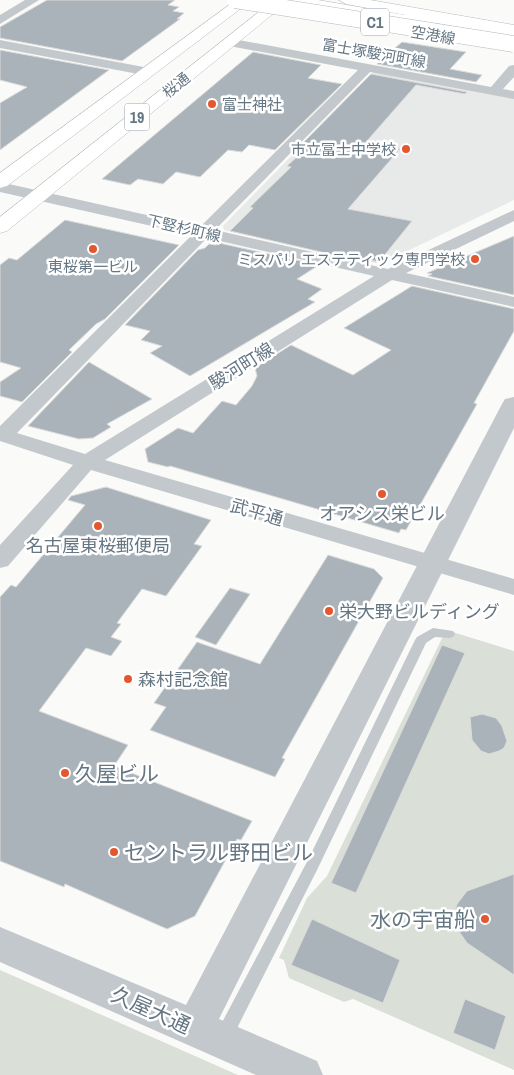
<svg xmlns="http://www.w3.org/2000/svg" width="514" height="1075" font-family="'Archivo Narrow','Noto Sans JP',sans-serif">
<rect width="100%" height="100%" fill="#fafaf8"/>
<path fill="#e8e9e9" d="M380,72L514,97V200L384,262L375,263L224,230L223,226L372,73Z"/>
<g fill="#dadfd7">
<path d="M446,630L514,651V1070L353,999L344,1002L289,978L284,960L279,958L307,898L327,876Z"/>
<path d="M0,970L238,1075H0Z"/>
</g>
<g fill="#aab3b9" stroke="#dcdcda">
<path d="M47,0H175L168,5L179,7L173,11L184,13L177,19H180L122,61L0,38V27Z"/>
<path d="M402,42L466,52L450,69L482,75L476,82L377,64Z"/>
<path d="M0,50L109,70L0,150V103L27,87L0,80Z"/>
<path d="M253,52L321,65L308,78L342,84L275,150L249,145L242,152L228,150L200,177L176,172L163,184L138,179L130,185L102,179Z"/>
<path d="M371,74L467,92L465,94L416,85L366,142L400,149L348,209L412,221L379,262L337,253L334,255L230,231L253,208L250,207L291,167L287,166L299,155L292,154Z"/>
<path d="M65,220L179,245L105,319L96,324L69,350L72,352L22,402L0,396V382L21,368L0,362V265L9,258L17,260Z"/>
<path d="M514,236V295L428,276L432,274L427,273Z"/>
<path d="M219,243L319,265L297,279L322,289L308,299L315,302L190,376L150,353L162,346L141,340L150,331L125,325L198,250L205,248L209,244L216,245Z"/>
<path d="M412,286L514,309V331L474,403L477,404L406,530L401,529L399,533L170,466L168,467L148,462L145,449L178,428L193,433L222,401L236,405L252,386L257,376L255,368L291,345L353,375L391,350L344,328Z"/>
<path d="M89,362L152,399L107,424L111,427L93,438L79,439L28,426Z"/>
<path d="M106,487L211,520L194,544L202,546L166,596L142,589L117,623L121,624L111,637L122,641L111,656L86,648L39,711L128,745L114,766L252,821L241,840L237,839L195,916L167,929L65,884L64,887L0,861V597L11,585L16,587L85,505L68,500L71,496Z"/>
<path d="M328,555L374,569L383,578L282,758L285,759L275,777L150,730L166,707L154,703L197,642L260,664Z"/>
<path d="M230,588L250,594L216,645L195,637Z"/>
<path d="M442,645L465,653L356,893L331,883Z"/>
<path d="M482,714L496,718L502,726L507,741L504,748L499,751L489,754L481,751L472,740L470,717Z"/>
<path d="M514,874V975L467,943L456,927L455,912L457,904L467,891Z"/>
<path d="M312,919L400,960L383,1003L291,965Z"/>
<path d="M465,999L506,1016L495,1050L453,1033Z"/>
</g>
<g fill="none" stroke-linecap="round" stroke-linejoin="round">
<defs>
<path id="primary" d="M339,0H370L514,25V35L346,4Z"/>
<g id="trunk">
<path d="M236,0H252L7,186L0,188V173Z"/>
<path d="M274,0H290L7,231L0,233V217Z"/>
</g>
<path id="motorway" d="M285,0H318L405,15L407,11L412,10L514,27V37L435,23L433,26L428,27L292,4Z"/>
</defs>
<use href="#primary" stroke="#b5babe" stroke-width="1"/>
<use href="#trunk" stroke="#b4b9bd" stroke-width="1"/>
<use href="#motorway" stroke="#b4b9bd" stroke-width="1"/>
<path fill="#c3c8cc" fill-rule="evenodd" d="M433,628L453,631L455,634L453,637L449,638L435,637L426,643L318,868L230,1042L224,1044L218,1042L216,1036L218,1030L308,860L415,640L417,637Z"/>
<g fill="#c3c8cc" fill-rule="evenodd">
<path d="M25,0H39L0,24V15Z"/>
<path d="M228,38L491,87L509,66L514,65V77L503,89L514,91V99L370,72L215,230L388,269L514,210V221L406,273L514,297V307L392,280L105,460L514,579V595L91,470L8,566L0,568V545L73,465L0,441V426L192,235L0,192V182L200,227L358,70L224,45L222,42L224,39ZM207,238L374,276L85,454L17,433Z"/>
<path d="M0,40L149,68L156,72L149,76L0,48Z"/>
</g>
<path fill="#c3c8cc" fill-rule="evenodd" d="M514,397V428L219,1019L317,1061L323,1075H256L0,962V927L186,1005L502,404L505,399Z"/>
<use href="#primary" fill="#fff" fill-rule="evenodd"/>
<use href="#trunk" fill="#fff" fill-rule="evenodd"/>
<use href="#motorway" fill="#fff" fill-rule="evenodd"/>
<defs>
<path id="motorway-bridge" d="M235,0L514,44"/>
</defs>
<use href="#motorway-bridge" stroke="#b4b9bd" stroke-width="17" stroke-linecap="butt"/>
<use href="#motorway-bridge" stroke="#fff" stroke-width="16"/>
</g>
<g fill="#e4572e" stroke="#fff" stroke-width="2">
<circle cx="212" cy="104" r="5"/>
<circle cx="406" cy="149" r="5"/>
<circle cx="93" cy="249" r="5"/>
<circle cx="475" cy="259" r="5"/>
<circle cx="382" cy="494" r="5"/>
<circle cx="98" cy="526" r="5"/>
<circle cx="329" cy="611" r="5"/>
<circle cx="128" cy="679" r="5"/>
<circle cx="65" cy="773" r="5"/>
<circle cx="114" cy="852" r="5"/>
<circle cx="485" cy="919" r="5"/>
</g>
<g text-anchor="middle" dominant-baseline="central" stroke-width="5" stroke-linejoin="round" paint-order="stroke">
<g font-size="15" fill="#657683" stroke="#fff">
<text transform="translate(433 35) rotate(10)">空港線</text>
<text transform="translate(374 53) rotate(10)">富士塚駿河町線</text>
<text transform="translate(176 85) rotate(-39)">桜通</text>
<text transform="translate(184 228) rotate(13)">下竪杉町線</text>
</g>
<g font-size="15" fill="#657683" stroke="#fff" text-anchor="end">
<text x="222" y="104" text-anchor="start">富士神社</text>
<text x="396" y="149">市立冨士中学校</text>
<text x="465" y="259">ミスパリ エステティック専門学校</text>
<text x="93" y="266" text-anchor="middle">東桜第一ビル</text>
</g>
<g fill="#fff" stroke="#939fa8" stroke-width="1">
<rect x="361" y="8.5" width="28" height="27" rx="4"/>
<rect x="124.5" y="103.5" width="25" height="27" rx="4"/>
</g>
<g font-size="16" font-weight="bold" fill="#657683">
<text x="375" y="22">C1</text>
<text x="137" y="117">19</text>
</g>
<g font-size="18" fill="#657683" stroke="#fff">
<text transform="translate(241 366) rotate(-32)">駿河町線</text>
<text transform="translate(257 512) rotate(16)">武平通</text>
</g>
<g font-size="18" fill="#657683" stroke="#fff">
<text x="382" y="513">オアシス栄ビル</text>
<text x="98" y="545">名古屋東桜郵便局</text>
<text x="339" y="611" text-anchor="start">栄大野ビルディング</text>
<text x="138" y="679" text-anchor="start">森村記念館</text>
</g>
<g font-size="21" fill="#657683" stroke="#fff" text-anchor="start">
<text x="75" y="773">久屋ビル</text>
<text x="124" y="852">セントラル野田ビル</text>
<text x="475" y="919" text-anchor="end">水の宇宙船</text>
</g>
<g font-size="21" fill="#657683" stroke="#fff">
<text transform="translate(151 1010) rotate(24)">久屋大通</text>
</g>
</g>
</svg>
